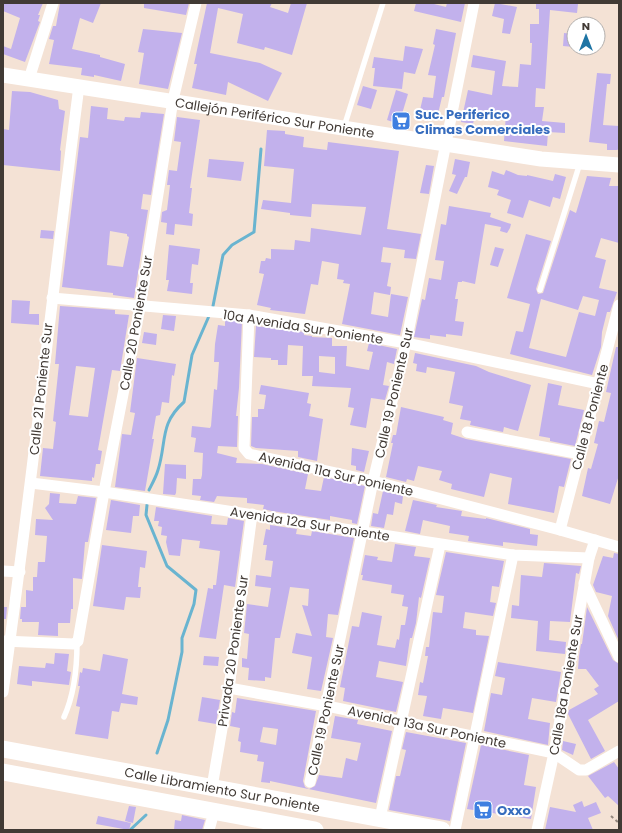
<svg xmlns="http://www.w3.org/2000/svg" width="622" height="833" font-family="Poppins,sans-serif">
<rect width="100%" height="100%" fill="#f4e2d5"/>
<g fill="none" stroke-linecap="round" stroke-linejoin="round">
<g stroke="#69b4d0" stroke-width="3">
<path d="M213,306L223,255L232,245L254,232L261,149"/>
<path d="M149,490C152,484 156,477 158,470C167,442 159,424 184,402L192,355L209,316"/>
<path d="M147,505L146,515L167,566L196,590L194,604L182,638V652L168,720L157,753"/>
<path d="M130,830L146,815"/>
</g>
</g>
<g fill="#c2b1ec" fill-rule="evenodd">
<path d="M3,3H43L38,15H40L38,21L40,22L25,62L3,54V46L11,49L20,18L3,11Z"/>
<path d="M60,3H101L93,23L80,18L72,49L100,55V57L125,64L121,81L94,75V77L81,75L82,68L49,64L54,40L49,39L53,26H56Z"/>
<path d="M144,3H189L186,15L144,8Z"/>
<path d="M207,3H272L270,7L288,13L291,3H307L292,55L265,47L264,50L237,43L243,14L218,8L210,53L260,63L282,73L268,101L228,82L226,95L192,88L197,64H194Z"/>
<path d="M416,3H430L446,7L447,3H465L461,22L414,11Z"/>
<path d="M495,3L517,7L510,34L502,33L504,19L492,16Z"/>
<path d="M536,3L578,4L577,13L550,10L545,89L536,88L535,107H544L542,121L565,123V133L548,132L547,146L504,141L506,114L485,112V116L475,115L473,124L461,122L468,90L492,95L495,71L471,67L473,55L506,61L502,86L518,87L520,64L531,65L532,43H530V24H539V9H536Z"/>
<path d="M143,29L182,33L168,89L139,84L144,53L138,52Z"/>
<path d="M436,29L456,33L444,97H442L438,114L420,110L423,97L433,98L436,76L428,75L435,45L433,44Z"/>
<path d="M564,33L574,34V47L563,46Z"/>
<path d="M405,46L423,49L415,74L404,72L402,89L373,86L375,68H372L374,57L403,61Z"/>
<path d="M597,73L611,74L610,84H607L603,125L619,126V149L617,150H607V144L589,142Z"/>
<path d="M363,86L377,90L371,109L357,105Z"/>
<path d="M396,90L408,94L399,124L387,120Z"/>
<path d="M12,91L30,92L58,100L59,109L65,111L60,150L61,151L60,171L3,165V129L9,130Z"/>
<path d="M91,106L108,108L107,119L124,121L125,117L140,118L141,112L164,114L151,195L143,194L141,209L148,210L134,298L113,295V293L104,292L62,287L80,137L88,138ZM110,231L127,234V236L129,237L123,267L107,265Z"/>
<path d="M177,117L200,120L190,188H192L189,213L193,214L192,226L175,224L174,235L166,234L167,223L161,222L162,212L167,210L170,185H167L169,170L177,171L181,142L174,141Z"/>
<path d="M267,130L285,131V134L304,137L303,147L327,150L328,142L399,151L387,229L421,234L416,259L404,258L405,250L383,247L381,262L391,263L387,286L391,287L390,295L374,292L371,314L388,317L391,294L408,297L400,335L342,324L350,284L343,283L344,280L337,279L339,264L322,261L318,285L311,284L305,314L270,310L271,308L257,305L264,274L259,273L261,261H265L266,258L271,259V249L294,250L295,240L310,242L311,228L361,235L366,207L312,204L311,217L290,215V213L261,209L263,200L291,203L294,169L264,166Z"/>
<path d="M209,159L244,162L241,181L207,177Z"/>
<path d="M455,159L470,162L467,177H465L457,194L449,191L456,175L452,174Z"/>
<path d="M426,165L434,166L429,194L420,193Z"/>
<path d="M506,170L518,175L527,176V175L553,181L555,174L566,177L560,199L553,197L550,207L529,200L523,218L507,213L511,200L497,195L499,190L488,187L492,171L504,175Z"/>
<path d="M587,176L611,178L609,186H619V243L601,238L595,257L606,260L599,288L617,292L610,312H607L602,332L601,347L592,375L510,354L516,331L523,332L530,304L507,298L526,234L551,241L536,289L538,294L543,293L570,210L576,213ZM583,296L599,300L595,316L579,312L566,357L529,348L541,299L578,310Z"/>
<path d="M449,206L491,213L490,217L511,224L510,228L507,233L500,231L501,227L485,224L475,284L462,281V282H458L455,299H458L455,321L464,322L462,336L446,334V337L430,335V339L414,337L422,299L425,300L429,278L441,280L444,261L435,260L441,224L446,225Z"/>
<path d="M41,230L54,231L53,239L40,238Z"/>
<path d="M169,245L200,249L198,265L192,264L190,283H193L192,294L167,291L169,280H166Z"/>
<path d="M495,247L504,249L498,267L490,265Z"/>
<path d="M12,300L30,301L29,314H39V325L11,323Z"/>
<path d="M60,306L115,310V314L129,315L120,371L112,370L98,450L102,451L100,464H96L94,478L92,477V481L40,476L43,448L53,449L56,422L53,421L59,364H55ZM76,366L95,368L88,417L69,415Z"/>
<path d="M163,315L176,316L174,331L161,329Z"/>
<path d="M225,320L242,321L239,388L236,416H238L237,447L218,446L217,453L237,458L236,463L262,464L308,474L305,489L321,491L324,477L365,486L357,524L352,523V520L330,516V520L272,511L263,509L264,505L247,503V498L217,496L214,502L200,500L201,496L192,495L193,479H201L202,475L203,453L194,452L196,438L191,437L192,426L210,428L211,426L214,389L217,390L219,362H214L215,344L218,325L225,326Z"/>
<path d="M256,326L304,332V335L312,336V337L332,338V346H347L346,366L369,370L373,352L367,351L369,343L397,349L394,364L387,362L383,385L389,386L385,400L371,398L366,428L350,425L354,408L348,407L351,388L312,386L313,376H302L303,346L288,345L287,365H278V360H271V358L254,357ZM319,356L335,357V374L319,372Z"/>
<path d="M144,332L157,334L156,345L142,343Z"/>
<path d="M616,347H619V475L610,504L582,496L588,468L591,469L598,444L594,443L599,421L604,422L611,393L606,392Z"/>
<path d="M415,353L476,366L489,372L531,385L518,431L504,427L503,432L470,425L471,421L460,419L463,406L449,403L455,372L427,367L426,373L416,371L417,364L413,363Z"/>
<path d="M137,358L176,364L174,376L172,375L169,403L162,402L160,415L156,416L152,439H154L145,491L115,487L122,434L131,435L135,413L130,412Z"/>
<path d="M548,383L562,386L558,405L584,410L575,446L550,441V438L539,436Z"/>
<path d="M261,385L309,393L307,403L311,404L309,416L323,419L317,461L298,457V451L256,448L251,446L252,417H258V409H264L266,395L259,394Z"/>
<path d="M401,407L444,417L443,420L453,423L451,434L466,439L571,459L564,487L559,486L554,513L508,504L512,478L490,473L484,497L451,489L452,484L439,480L442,471L418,466L414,481L407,479L406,482L386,477L393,443H391L393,435H396Z"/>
<path d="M352,448L369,451L364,472L356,470V466L351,465Z"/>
<path d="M165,464L186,465V479L177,478L176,493L175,495L163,494Z"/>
<path d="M383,491L403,496L402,504L395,502L393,515L387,514L384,528L371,526L373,513L378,514Z"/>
<path d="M50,493L60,494L59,503L76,504L78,496L96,498L88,542H85L82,579L73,578V609H71L70,623H58V636L38,635L39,622H22V619H20L21,607H26V590L33,591V577H37L38,562H45L47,536L35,535L36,519L53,520L45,508L49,504Z"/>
<path d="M111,500L140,505L139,516H133L131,533L106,530Z"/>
<path d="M413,500L437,505L436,507L462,511L461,516L486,519V518L530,529V534L538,535L537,546L503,542V546L468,541L469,536L449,533L450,526L423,520L420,534L405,531Z"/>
<path d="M156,507L212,516L211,524L227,525L228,518L244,521L235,587L224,585L216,639L199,637L208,588L213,589V585H216L220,551L199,548L200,541L182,539L180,556L169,555L166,542L167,536L161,535L162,527L158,526L159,521H154Z"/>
<path d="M270,525L297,529L296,534L311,536L312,531L354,538L338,615L328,614L326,637L333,638L321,691L307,689L312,657L292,653L296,633L312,636L302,605L308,606L309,589L290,587L280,638H275L271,678L265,677V681L248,680L249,668L242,667V658L247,659L249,634L244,633L247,604L268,607L271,588L255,586L256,575L271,577L273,561L265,560L267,545H263L266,529L270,530Z"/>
<path d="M395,544L416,547L414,556L430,558L421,598L419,597L416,623L412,638H410L406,666L379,661L376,677L403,682L396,712L343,701L345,688L340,687L352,626L359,627L362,612L382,616L377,645L395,648L397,639L399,640L401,625H405L408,607L402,606L404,595L391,593L392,585L362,580L363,575H361L365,555L378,557L377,560L392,562Z"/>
<path d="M102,545L147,551L145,568L140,567L138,587H141L140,598L126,597L124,610L93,606Z"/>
<path d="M446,552L504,561L499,587L492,586L490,602L496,603L493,616L465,612L463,628L476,630V635L489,636L473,713L443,708L441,719L423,716L427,696L418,695L420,682L423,683L428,656H425L426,647H429L433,612L442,613L444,596L436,595Z"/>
<path d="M614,553L619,554V641L608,616L612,596L596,592L593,585L603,556L613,558Z"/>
<path d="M544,563L581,566L579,574L576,573L570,622L550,621L549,640L566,642L565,654L536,651L538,621L511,618L512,605L519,606L521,575L542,577Z"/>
<path d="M3,607H7L6,619H3Z"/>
<path d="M587,607L613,660L619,664V701L588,720L605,751L591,759L568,714L569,710L598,694L594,689L599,686L586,669H578L579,656L581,644H582Z"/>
<path d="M55,653L69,654L67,671L71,672L69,685L32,681V686L17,684L19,666L45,668L46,663L54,664Z"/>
<path d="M103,654L128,659L122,694L138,697L137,705L121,703L119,712L112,711L108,739L75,734L80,707L76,706L80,686H78L80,672L82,673L83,668L100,671Z"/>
<path d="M204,656L219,657L218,666L203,665Z"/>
<path d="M498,662L561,672L556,702L532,698L528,719L550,723L548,745L484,731L491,693L502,695L505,678L495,676Z"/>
<path d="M202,697L220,700L216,724L198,721Z"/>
<path d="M237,698L316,711L303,781L305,787L309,789L315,786L319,775L342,778L346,758L357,761L361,743L331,738L335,716L358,720L357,724L392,731L376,803L270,781V783L261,782L264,762L257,761L258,755L240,752L241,742L238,741L240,728L230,726L232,712L235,713ZM263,727L278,729L276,745L260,742Z"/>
<path d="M406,732L466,743L450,821L389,810L396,776H400L406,750L402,749Z"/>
<path d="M563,741L576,744L573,755L562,750Z"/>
<path d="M481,745L529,755L524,785L536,787L531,819L467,809Z"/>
<path d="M614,762L619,769V806L608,796L605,798L588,776Z"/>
<path d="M582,801L584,807L596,802L601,813L588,818L593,830H545L550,807L576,812L573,805Z"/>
<path d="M129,806L136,807L133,823L125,821Z"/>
<path d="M182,815L205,820L202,830H174L175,820L181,821Z"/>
<path d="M98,816L131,823L129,830L96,824Z"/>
</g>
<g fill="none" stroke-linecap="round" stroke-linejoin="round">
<path stroke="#92867d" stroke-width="2" stroke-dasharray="3 3" stroke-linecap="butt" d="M611,816L619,823"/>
<g stroke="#fff" stroke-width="5.5">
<path d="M344,127L383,3"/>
<path d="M540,290L580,163"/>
<path d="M64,717C74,695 77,667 77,643"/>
</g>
<g stroke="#fff" stroke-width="11">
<path d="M29,79L53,3"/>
<path d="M52,298L249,315L406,343L599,384"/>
<path d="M249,315L244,448L249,454L373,481L560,530L619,547"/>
<path d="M467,432L580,454"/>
<path d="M31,483L104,492L513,555L589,558"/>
<path d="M560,530L619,305"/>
<path d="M3,571L20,572"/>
<path d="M584,583L619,657"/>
<path d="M3,641L74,644L78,641L104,492L140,307L173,100L196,3"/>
<path d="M229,688L327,706L554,753L579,770H586L619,751"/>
<path d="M3,692C31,490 53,288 79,86"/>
<path d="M310,782L373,481L406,343L474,3"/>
<path d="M212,787L229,688L252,514"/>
<path d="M380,818L440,545"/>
<path d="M209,830L214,812"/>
<path d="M455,830L513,555"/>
<path d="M537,830L554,753L589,558L595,540"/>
</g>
<path stroke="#fff" stroke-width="15" id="s1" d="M3,75L541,159L619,165"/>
<g stroke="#fff" stroke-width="17">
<path id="s2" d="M3,749L442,830"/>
<path d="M3,772L315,830"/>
</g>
</g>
<defs>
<symbol id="supermarket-square" viewBox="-11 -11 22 22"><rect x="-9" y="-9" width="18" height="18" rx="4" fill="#3f7fe0" stroke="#fff"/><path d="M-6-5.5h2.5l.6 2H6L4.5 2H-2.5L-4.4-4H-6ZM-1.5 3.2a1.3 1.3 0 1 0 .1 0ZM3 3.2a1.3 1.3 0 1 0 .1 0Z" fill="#fff"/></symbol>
</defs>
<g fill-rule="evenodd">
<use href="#supermarket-square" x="390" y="110" width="22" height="22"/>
<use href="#supermarket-square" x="472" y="799" width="22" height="22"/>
</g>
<g text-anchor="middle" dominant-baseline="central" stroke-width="4" stroke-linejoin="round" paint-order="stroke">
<g font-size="13" font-weight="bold" fill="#366cbe" stroke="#fff" text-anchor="start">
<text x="415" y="114">Suc. Periferico<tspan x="415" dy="15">Climas Comerciales</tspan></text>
<text x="497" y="810">Oxxo</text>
</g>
<g font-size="13" fill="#413a35" stroke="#fff">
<text stroke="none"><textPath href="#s1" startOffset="275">Callejón Periférico Sur Poniente</textPath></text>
<text transform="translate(136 323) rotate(-80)">Calle 20 Poniente Sur</text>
<text transform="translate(303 327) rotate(9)">10a Avenida Sur Poniente</text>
<text transform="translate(41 389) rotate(-84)">Calle 21 Poniente Sur</text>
<text transform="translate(394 393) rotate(-77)">Calle 19 Poniente Sur</text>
<text transform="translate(590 417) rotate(-75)">Calle 18 Poniente</text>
<text transform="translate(336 474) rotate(13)">Avenida 11a Sur Poniente</text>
<text transform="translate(310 524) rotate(9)">Avenida 12a Sur Poniente</text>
<text transform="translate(233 651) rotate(-82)">Privada 20 Poniente Sur</text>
<text transform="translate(566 685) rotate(-80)">Calle 18a Poniente Sur</text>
<text transform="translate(326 710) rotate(-78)">Calle 19 Poniente Sur</text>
<text transform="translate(427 727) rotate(12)">Avenida 13a Sur Poniente</text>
<text stroke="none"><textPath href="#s2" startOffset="223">Calle Libramiento Sur Poniente</textPath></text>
</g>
</g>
<rect width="622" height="833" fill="none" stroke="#413a35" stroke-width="8"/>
<g transform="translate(586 36)"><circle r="19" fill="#ffffff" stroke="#b3b0ae"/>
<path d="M0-3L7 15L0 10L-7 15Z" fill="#1e74a4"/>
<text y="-6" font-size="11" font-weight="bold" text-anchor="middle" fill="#413a35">N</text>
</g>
</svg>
